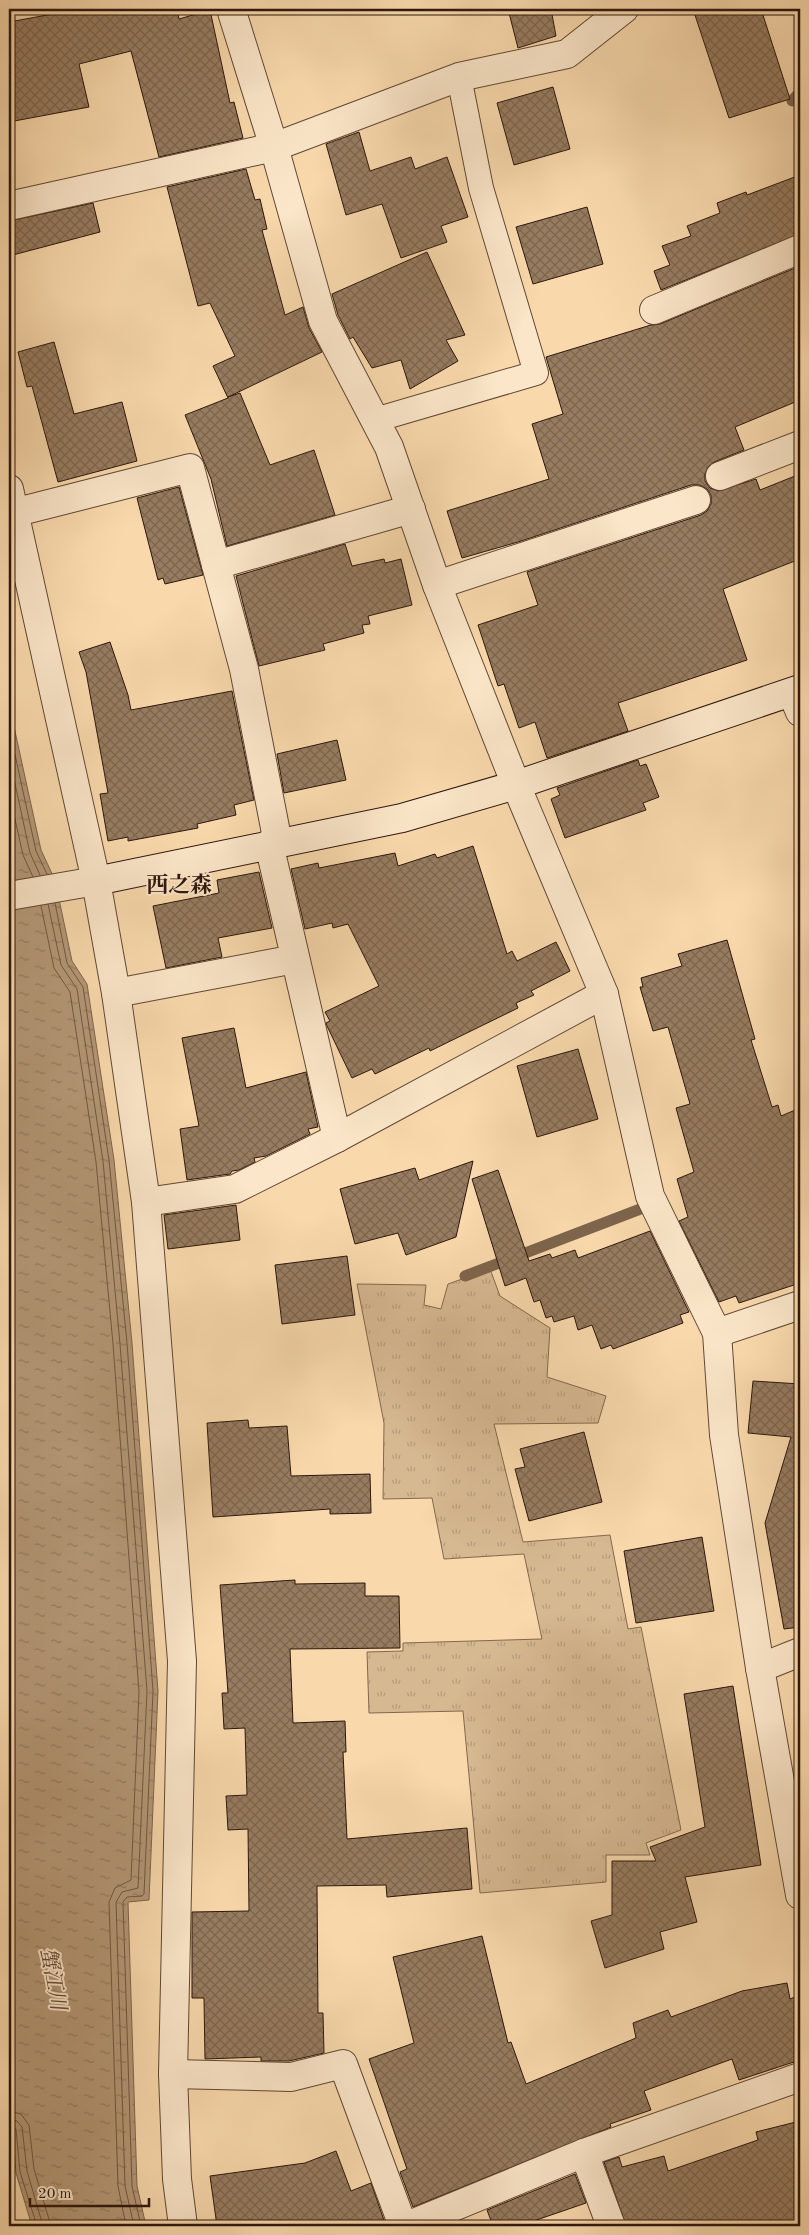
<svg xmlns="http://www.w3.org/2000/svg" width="809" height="2235" font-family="'Old Standard TT','Noto Serif JP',serif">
<defs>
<pattern id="grass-tufts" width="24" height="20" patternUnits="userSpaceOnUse" patternTransform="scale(1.25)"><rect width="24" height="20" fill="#d6b891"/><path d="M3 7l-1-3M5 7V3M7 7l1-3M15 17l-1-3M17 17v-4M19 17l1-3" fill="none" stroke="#b89d7c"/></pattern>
<pattern id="water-ripples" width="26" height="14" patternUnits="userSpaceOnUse" patternTransform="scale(1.25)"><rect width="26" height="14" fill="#b49776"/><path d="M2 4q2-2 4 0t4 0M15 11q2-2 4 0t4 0" fill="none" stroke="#937a5f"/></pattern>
<pattern id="building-cross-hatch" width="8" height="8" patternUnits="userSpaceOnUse" patternTransform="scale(1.25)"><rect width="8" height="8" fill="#977c60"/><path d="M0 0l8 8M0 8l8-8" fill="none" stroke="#7c654e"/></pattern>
</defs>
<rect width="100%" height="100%" fill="#f9d9ac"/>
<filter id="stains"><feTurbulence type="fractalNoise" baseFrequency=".004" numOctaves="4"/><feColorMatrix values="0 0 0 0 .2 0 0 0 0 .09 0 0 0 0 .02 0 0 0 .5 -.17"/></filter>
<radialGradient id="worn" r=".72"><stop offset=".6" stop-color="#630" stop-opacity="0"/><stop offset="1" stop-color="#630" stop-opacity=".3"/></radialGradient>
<path fill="url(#grass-tufts)" stroke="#82684f" d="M490,1269L500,1296L550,1328L547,1377L606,1396L598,1423L494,1424L523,1542L610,1535L628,1629L641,1627L681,1830L646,1843L650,1855H606V1882L480,1893L463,1711L369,1713L367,1652L403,1651V1643L542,1639L524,1554L444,1559L432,1498L383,1499L384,1423L357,1284L426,1285L424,1305L441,1309L448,1284Z"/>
<path fill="url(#water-ripples)" stroke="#7e644c" d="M9,704L41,850L55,880L72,961L87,984L114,1160L132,1343L158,1691L149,1900L128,1902L137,2186L146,2226H32L16,2173L13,2136L9,2121Z"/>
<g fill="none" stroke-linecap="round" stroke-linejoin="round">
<g stroke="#705742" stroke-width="1">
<path d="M9,727L36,851L47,874"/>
<path d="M9,756L30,853L40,875"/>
<path d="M9,792L23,855L33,877"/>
<path d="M55,903L67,963L83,987L109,1160L127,1343L153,1691L144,1894L142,1896L127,1897L123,1902L132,2186L141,2226"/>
<path d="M48,904L61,965L77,989L103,1161L120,1344L147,1691L138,1888L122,1892L116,1902L125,2186L134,2226"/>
<path d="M41,906L54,968L70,992L96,1162L113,1344L139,1692L131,1880L115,1888L109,1902L118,2186L126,2226"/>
<path d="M9,2111L21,2114L29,2125L34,2169L51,2226"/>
<path d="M9,2119L17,2121L22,2127L27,2171L43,2226"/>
<path d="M9,2125L13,2126L16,2129L20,2172L37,2226"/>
</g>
<g stroke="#7e644c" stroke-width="11">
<path d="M792,101L800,92"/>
<path d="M465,1276L643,1208"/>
</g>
</g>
<g fill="url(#building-cross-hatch)" stroke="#2d170d">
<path d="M80,9H177L179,19L210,10L230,103L234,102L243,138L159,157L131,51L79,64L89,107L9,122V22Z"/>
<path d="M508,9H551L556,36L518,48Z"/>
<path d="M693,9H761L790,99L729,118Z"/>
<path d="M553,87L570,149L514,165L497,103Z"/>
<path d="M359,132L370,171L411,157L415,169L447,157L468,217L441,226L447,242L401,258L382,204L346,215L326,144Z"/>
<path d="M246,169L255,200L260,199L267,229L262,230L285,315L303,307L309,328L322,352L228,397L240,393L270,465L314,450L335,515L227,546L211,479L185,415L228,398L213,366L235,356L210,303L198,306L167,187Z"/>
<path d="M800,175V234L661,290L654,271L670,265L662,246L691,236L687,226L720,213L717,203L746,192L747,195Z"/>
<path d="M93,203L100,232L9,256V221Z"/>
<path d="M587,207L603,264L533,284L516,227Z"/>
<path d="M427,252L465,335L446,340L458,361L410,389L401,360L372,368L353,337L350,339L338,315L332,294Z"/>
<path d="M800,266V400L735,427L744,450L714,462L708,467L705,474V481L710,488L718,491L756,479L760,490L800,474V559L723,589L747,660L618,703L628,731L547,758L535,722L519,728L504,684L498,686L478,625L538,605L527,572L701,515L707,511L711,504V495L707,489L700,485H691L518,542L462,558L447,511L549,479L532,424L563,414L546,357L651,325L660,324Z"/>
<path d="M54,342L74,414L122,402L137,461L58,482L32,386L27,387L18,352Z"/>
<path d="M179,487L203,575L165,584L163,578L158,580L137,498Z"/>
<path d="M345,544L352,566L384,559L385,563L401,559L412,605L368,616L370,624L362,625L364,633L323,644L325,650L259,666L236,576Z"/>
<path d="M110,642L128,695L131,710L232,691L254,800L234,805L236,815L197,824L198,828L128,841V837L108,841L100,794L108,793L86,672L79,652Z"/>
<path d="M337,740L346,780L284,793L277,754Z"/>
<path d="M638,760L640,766L646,764L659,797L643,803L646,810L565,838L551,799L560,795L557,788Z"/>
<path d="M473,846L507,954L512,951L517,961L556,942L570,971L531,991L534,995L516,1003L518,1008L430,1051L429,1048L375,1074L372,1069L352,1078L327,1026L326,1023L330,1021L325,1012L379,986L348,924L333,928L332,923L305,929L291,869L318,863L319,868L395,853L398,866L435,854L437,858Z"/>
<path d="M259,872L272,928L218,938L222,957L166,968L153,906L219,893L217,880Z"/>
<path d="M727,940L755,1039L751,1040L772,1107L778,1105L781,1116L800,1108V1283L739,1303L736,1296L719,1302L679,1221L688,1217L677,1179L694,1172L676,1108L690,1104L668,1027L653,1031L640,987H643L641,978L682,966L678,954Z"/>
<path d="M234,1028L246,1088L306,1072L318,1127L308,1129L310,1134L266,1156L254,1158L255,1162L239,1170L232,1171L230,1174L187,1180L180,1129L199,1126L182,1038Z"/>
<path d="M578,1049L598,1119L537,1137L517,1066Z"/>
<path d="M473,1161L456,1237L406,1255L398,1233L355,1244L340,1189L415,1168L419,1180Z"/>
<path d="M498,1170L529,1261L550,1254L552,1258L575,1250L578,1258L650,1231L689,1312L680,1315L683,1323L613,1349L611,1345L601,1349L592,1325L578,1330L574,1316L554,1322L552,1316L546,1318L540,1300L534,1302L526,1278L505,1286L472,1179Z"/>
<path d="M236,1205L240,1240L168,1249L164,1215Z"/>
<path d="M347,1256L355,1315L282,1324L275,1265Z"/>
<path d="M753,1381L800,1384V1627L784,1629L765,1523L791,1437L748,1433Z"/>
<path d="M248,1420L249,1428L287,1426L291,1476L370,1474L371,1513L330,1514V1509L213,1517L207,1423Z"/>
<path d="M584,1432L602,1502L529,1521L515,1469L525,1467L520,1449Z"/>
<path d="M702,1537L714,1611L636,1623L624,1551Z"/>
<path d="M295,1580V1584L365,1583V1596H399L400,1648L290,1649L293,1723L345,1721L346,1752H343L347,1839L467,1828L472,1889L387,1897L386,1885L317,1886L318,2013H323L324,2053L289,2061H261V2057L205,2059L204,1998H192V1912L249,1911L248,1829L228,1830L226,1796L247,1795L245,1728L224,1729L222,1693H228L220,1585Z"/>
<path d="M733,1686L761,1865L685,1877L697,1922L660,1932L664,1949L605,1968L591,1921L612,1915V1861H656L650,1847L705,1827L684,1694Z"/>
<path d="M482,1936L508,2043L511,2042L526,2084L636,2038L633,2023L668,2010L671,2017L742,1991L787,1983L790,1999L795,1997L800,2029V2060L739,2080L732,2059L644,2091L651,2110L610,2124L611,2127L413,2207L400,2172L407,2169L369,2059L414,2043L393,1957Z"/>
<path d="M800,2121V2226H626L604,2162L619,2157L622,2167L664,2156L668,2171L758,2140L756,2132Z"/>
<path d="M336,2151L351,2191L371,2183L386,2226H217L210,2176L305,2163Z"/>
<path d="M575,2174L586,2203L519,2226H493L487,2210Z"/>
</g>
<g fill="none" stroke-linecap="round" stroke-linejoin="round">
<defs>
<path id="lane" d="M375,420L536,373L481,188L459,77"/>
<g id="street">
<path d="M231,9L274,147L323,321L389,447L437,585L516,785L604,994L650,1196L717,1333L724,1435L760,1668L800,1895"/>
<path d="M9,206L274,147L459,77L567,54L624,9"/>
<path d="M654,310L800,249"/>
<path d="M720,476L800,445"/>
<path d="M9,489L96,881L116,993L146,1202L182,1661L173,2074L177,2179L183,2226"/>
<path d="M13,513L190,468L244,669L278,843"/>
<path d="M216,565L411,509"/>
<path d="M437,585L696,500"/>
<path d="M792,693L800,712"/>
<path d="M269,844L337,1138"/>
<path d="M9,896L96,881"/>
<path d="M116,993L295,959"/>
<path d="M146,1202L235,1189L337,1138L604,994"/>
<path d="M717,1333L800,1305"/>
<path d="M760,1668L800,1652"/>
<path d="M173,2074L291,2077L343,2064L403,2226"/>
<path d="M584,2153L611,2226"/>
<path d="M407,2226L584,2153L800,2077"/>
</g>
<path id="secondary" d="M96,881L402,818L516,785L800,689"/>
</defs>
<use href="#lane" stroke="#604835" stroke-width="26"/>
<use href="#street" stroke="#604835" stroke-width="30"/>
<use href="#secondary" stroke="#2d170d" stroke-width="30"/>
<use href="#lane" stroke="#fbe6c9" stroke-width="24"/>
<use href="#street" stroke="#fbe6c9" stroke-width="28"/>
<use href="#secondary" stroke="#fbe6c9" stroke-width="28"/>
</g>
<g text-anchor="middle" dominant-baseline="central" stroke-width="4" stroke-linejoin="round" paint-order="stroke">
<g font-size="21" font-style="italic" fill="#634a37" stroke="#fbe6c9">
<text transform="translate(52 1979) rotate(80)">蟹江川</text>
</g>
<g font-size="22" font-weight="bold" fill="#2d170d" stroke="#fbe6c9">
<text x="179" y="886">西之森</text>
</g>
</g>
<rect width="809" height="2235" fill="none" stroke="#f9d9ac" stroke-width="30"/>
<rect x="10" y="10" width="789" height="2215" fill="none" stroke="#2d170d" stroke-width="2.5"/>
<rect x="15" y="15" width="779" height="2205" fill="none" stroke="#2d170d"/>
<path d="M30 2198v8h119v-8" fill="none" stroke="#2d170d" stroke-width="2.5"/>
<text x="38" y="2198" font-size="15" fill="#2d170d" stroke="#fbe6c9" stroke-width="4" paint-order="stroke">20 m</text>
<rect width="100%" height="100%" filter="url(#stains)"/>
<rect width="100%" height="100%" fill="url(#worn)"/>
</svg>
